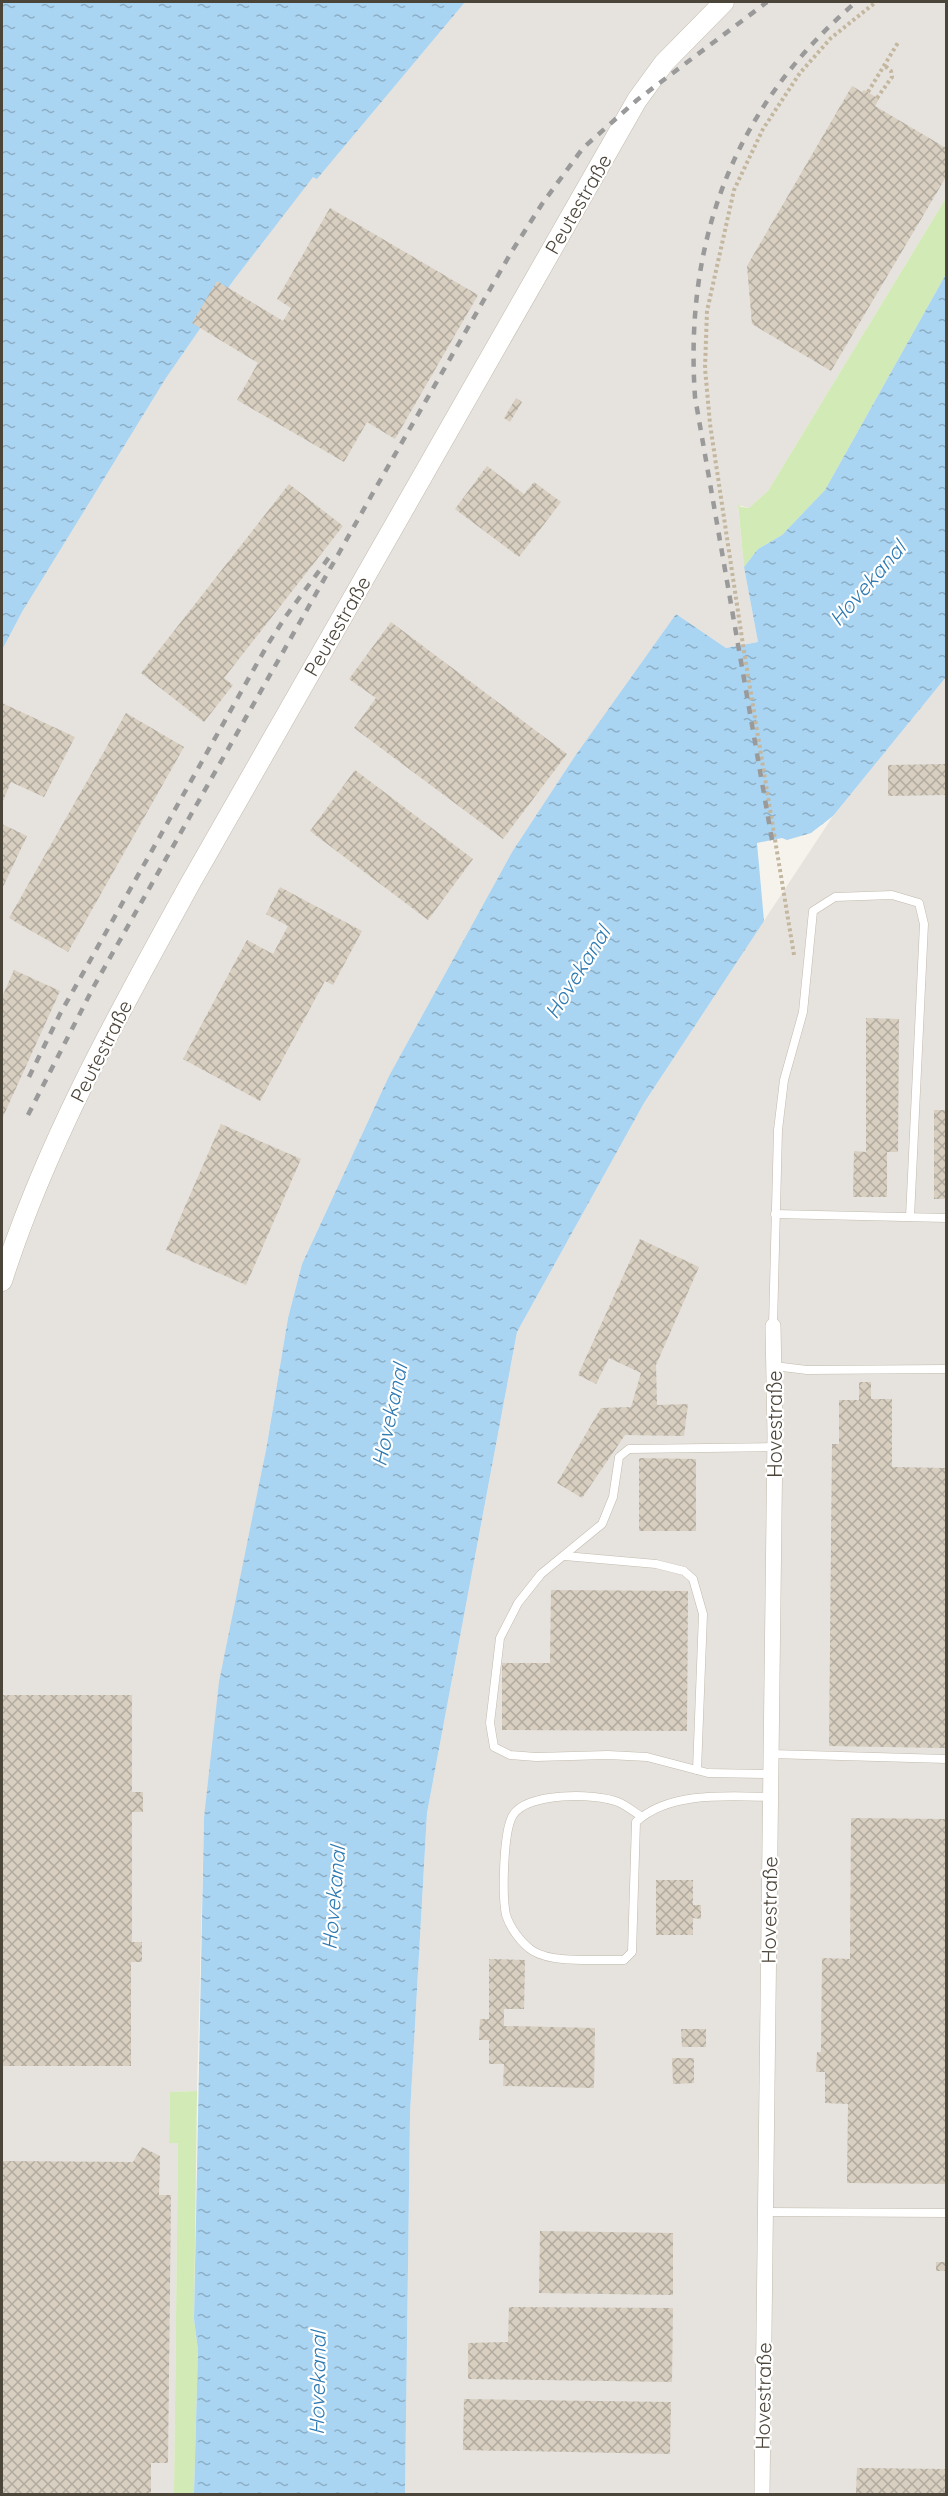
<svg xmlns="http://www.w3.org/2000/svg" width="948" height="2496" font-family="Quicksand,sans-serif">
<defs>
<pattern id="water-ripples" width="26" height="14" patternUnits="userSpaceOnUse" patternTransform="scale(1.5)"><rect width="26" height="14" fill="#a9d4f2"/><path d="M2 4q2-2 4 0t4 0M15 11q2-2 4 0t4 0" fill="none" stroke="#8caec5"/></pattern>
<pattern id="building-cross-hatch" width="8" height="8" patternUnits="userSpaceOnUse" patternTransform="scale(1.5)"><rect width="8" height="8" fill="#d8cfc1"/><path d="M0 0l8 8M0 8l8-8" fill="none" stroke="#b1aa9e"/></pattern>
</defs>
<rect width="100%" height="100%" fill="#f6f3ec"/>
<g fill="#e6e2dd">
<path d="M465,2H946V198L768,491L749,508L738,505L744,567L758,642L726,648L676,614L575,756L512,852L389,1076L302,1264L288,1318L204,1818L197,2091L170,2092L169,2143H178L174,2494H2V650L22,612L166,378L233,281L313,176L317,179Z"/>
<path d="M946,677V2494H405L410,2113L427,1813L517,1332L644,1103L833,816Z"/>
</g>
<g fill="#d2eab5">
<path d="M946,198V274L825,490L782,535L758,549L744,567L738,504L741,507L749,508L768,491Z"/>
<path d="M197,2091L194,2319L198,2350L194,2494H174L178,2143H169L170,2092Z"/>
</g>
<g fill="url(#water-ripples)">
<path d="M2,2H465L317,179L313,177L233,281L166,378L22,612L2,650Z"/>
<path d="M946,274V677L833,816L811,833L787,840L782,838L757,843L764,921L644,1103L517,1332L427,1813L410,2113L405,2494H194L198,2350L194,2319L204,1818L219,1682L266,1450L288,1318L302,1264L389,1076L512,852L575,756L676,614L726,648L758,642L744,567L758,549L782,535L825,490Z"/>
</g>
<g fill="url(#building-cross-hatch)">
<path d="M852,86L862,92L864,90L879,99L875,106L946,148V177L831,371L752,324L747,266Z"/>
<path d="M330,208L478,295L395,439L367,422L344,462L237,400L258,363L192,323L217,281L283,321L291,308L277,299Z"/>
<path d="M516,398L522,402L510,422L504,418Z"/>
<path d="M487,466L524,494L534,482L561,502L519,557L455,509Z"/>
<path d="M289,484L343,526L224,678L233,685L204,722L141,673Z"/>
<path d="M391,622L567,754L503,839L354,728L376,698L349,679Z"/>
<path d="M2,703L75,737L44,797L11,782L2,803Z"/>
<path d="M126,713L184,747L68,952L9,918Z"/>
<path d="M946,764V795L888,796V765Z"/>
<path d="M355,770L473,859L428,920L310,831Z"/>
<path d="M2,824L27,836L2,889Z"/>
<path d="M280,887L362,931L333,985L325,981L260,1101L183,1059L247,940L273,954L288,926L266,914Z"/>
<path d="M14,970L60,991L2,1119V997Z"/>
<path d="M866,1018L899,1019L898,1152H887V1197H853L854,1151L866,1152Z"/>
<rect x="934" y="1110" width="12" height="89"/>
<path d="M221,1124L301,1159L246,1285L166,1250Z"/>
<path d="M640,1239L699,1267L656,1365L657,1405L688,1404L684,1436L625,1435L582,1498L557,1483L601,1408L631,1407L641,1373L609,1358L596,1384L578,1375Z"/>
<path d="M859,1382H871V1399H892V1467L946,1468V1748L829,1746L832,1444H839V1400H859Z"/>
<path d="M639,1458L696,1459V1531H639Z"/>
<path d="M551,1590L688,1591L687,1731L502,1730V1663H550Z"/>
<path d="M2,1695H132V1792H143V1812H132V1942H142V1962H131V2066H2Z"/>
<path d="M851,1818L946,1819V2184L847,2183L848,2104L825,2103V2072H816L817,2052H821L822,1958L850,1959Z"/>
<path d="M656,1880H693V1905H701V1919L693,1918V1935H656Z"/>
<path d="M489,1959L525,1960L524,2009H504V2026L595,2028L594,2088L503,2086L504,2064H489V2040H479L480,2019H489Z"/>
<path d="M681,2029H706V2047H682Z"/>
<path d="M672,2058H694V2083L673,2084Z"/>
<path d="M142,2147L160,2156L159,2195H171L168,2463H151V2494H2V2161L133,2162Z"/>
<path d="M540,2231L673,2233V2295L539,2293Z"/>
<rect x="936" y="2262" width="10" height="9"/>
<path d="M509,2307L673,2308L672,2382L468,2379V2343L508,2342Z"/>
<path d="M464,2399L671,2402L670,2454L463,2450Z"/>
<path d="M857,2468L946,2469V2494H856Z"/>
</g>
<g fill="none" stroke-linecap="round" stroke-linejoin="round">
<defs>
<g id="service">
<path d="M775,1214L946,1218"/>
<path d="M773,1326L778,1130L784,1080L803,1012L813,911L835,897L892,895L919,903L924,924L910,1217"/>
<path d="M774,1366L807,1370L946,1369"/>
<path d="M565,1556L656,1564L684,1571L693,1579L703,1614L697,1770"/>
<path d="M771,1754L946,1759"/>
<path d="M771,1774L708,1773L647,1757L608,1755L536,1757L510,1755L494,1747L490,1723L500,1638L518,1603L541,1574L602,1524L613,1497L619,1457L629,1449L775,1447"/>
<path d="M642,1817C634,1812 626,1805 618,1802C595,1793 528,1792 513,1815C503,1831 502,1896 506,1915C510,1928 522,1944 533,1951C554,1964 599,1959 624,1960L632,1952L636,1822C669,1791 729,1796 771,1797"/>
<path d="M766,2212L946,2213"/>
</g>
<path id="minor" d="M762,2494L775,1435L773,1326"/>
<path id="tertiary" d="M2,1281C47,1140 120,1011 191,882L637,100L664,63L724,2"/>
</defs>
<use href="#service" stroke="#c2bbae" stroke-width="9"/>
<use href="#minor" stroke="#c2bbae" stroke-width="16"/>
<use href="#tertiary" stroke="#c2bbae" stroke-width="21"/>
<g stroke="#c4b79f" stroke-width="4" stroke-dasharray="3 3" stroke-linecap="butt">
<path d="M868,92L899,41"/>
<path d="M877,98L892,77L891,71L884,65"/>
<path d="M794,955L743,645L710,424L705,368L707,311L734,190L763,129L800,73L831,38L876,2"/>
</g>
<use href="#service" stroke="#fff" stroke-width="8"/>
<use href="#minor" stroke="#fff" stroke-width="15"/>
<use href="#tertiary" stroke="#fff" stroke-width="20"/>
<g stroke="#9a9a9a" stroke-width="4.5" stroke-dasharray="8 8" stroke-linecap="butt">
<path d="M772,840L695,397C684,238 735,106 856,2"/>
<path d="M29,1077L60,1014L268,644L286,616L330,556"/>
<path d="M28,1115L94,986L378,484L512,251L542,204L583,148L637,100L767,2"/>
</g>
</g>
<g text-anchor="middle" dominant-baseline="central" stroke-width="4.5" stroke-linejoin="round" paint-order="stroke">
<g font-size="20" fill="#4b4439" stroke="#fff">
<text transform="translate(578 204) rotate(-60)">Peutestraße</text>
<text transform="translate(337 626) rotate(-60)">Peutestraße</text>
<text transform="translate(101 1051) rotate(-63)">Peutestraße</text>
<text transform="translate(774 1424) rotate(-90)">Hovestraße</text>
<text transform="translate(769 1910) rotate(-89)">Hovestraße</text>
<text transform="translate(763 2396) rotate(-89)">Hovestraße</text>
</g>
<g font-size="21" font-style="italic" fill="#2e7ab2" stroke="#fff">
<text transform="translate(867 583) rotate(-49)">Hovekanal</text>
<text transform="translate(577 972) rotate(-58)">Hovekanal</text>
<text transform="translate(389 1415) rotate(-78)">Hovekanal</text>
<text transform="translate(333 1898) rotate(-85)">Hovekanal</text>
<text transform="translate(317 2383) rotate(-89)">Hovekanal</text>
</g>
</g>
<rect width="948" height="2496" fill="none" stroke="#4b4439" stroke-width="6"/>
</svg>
